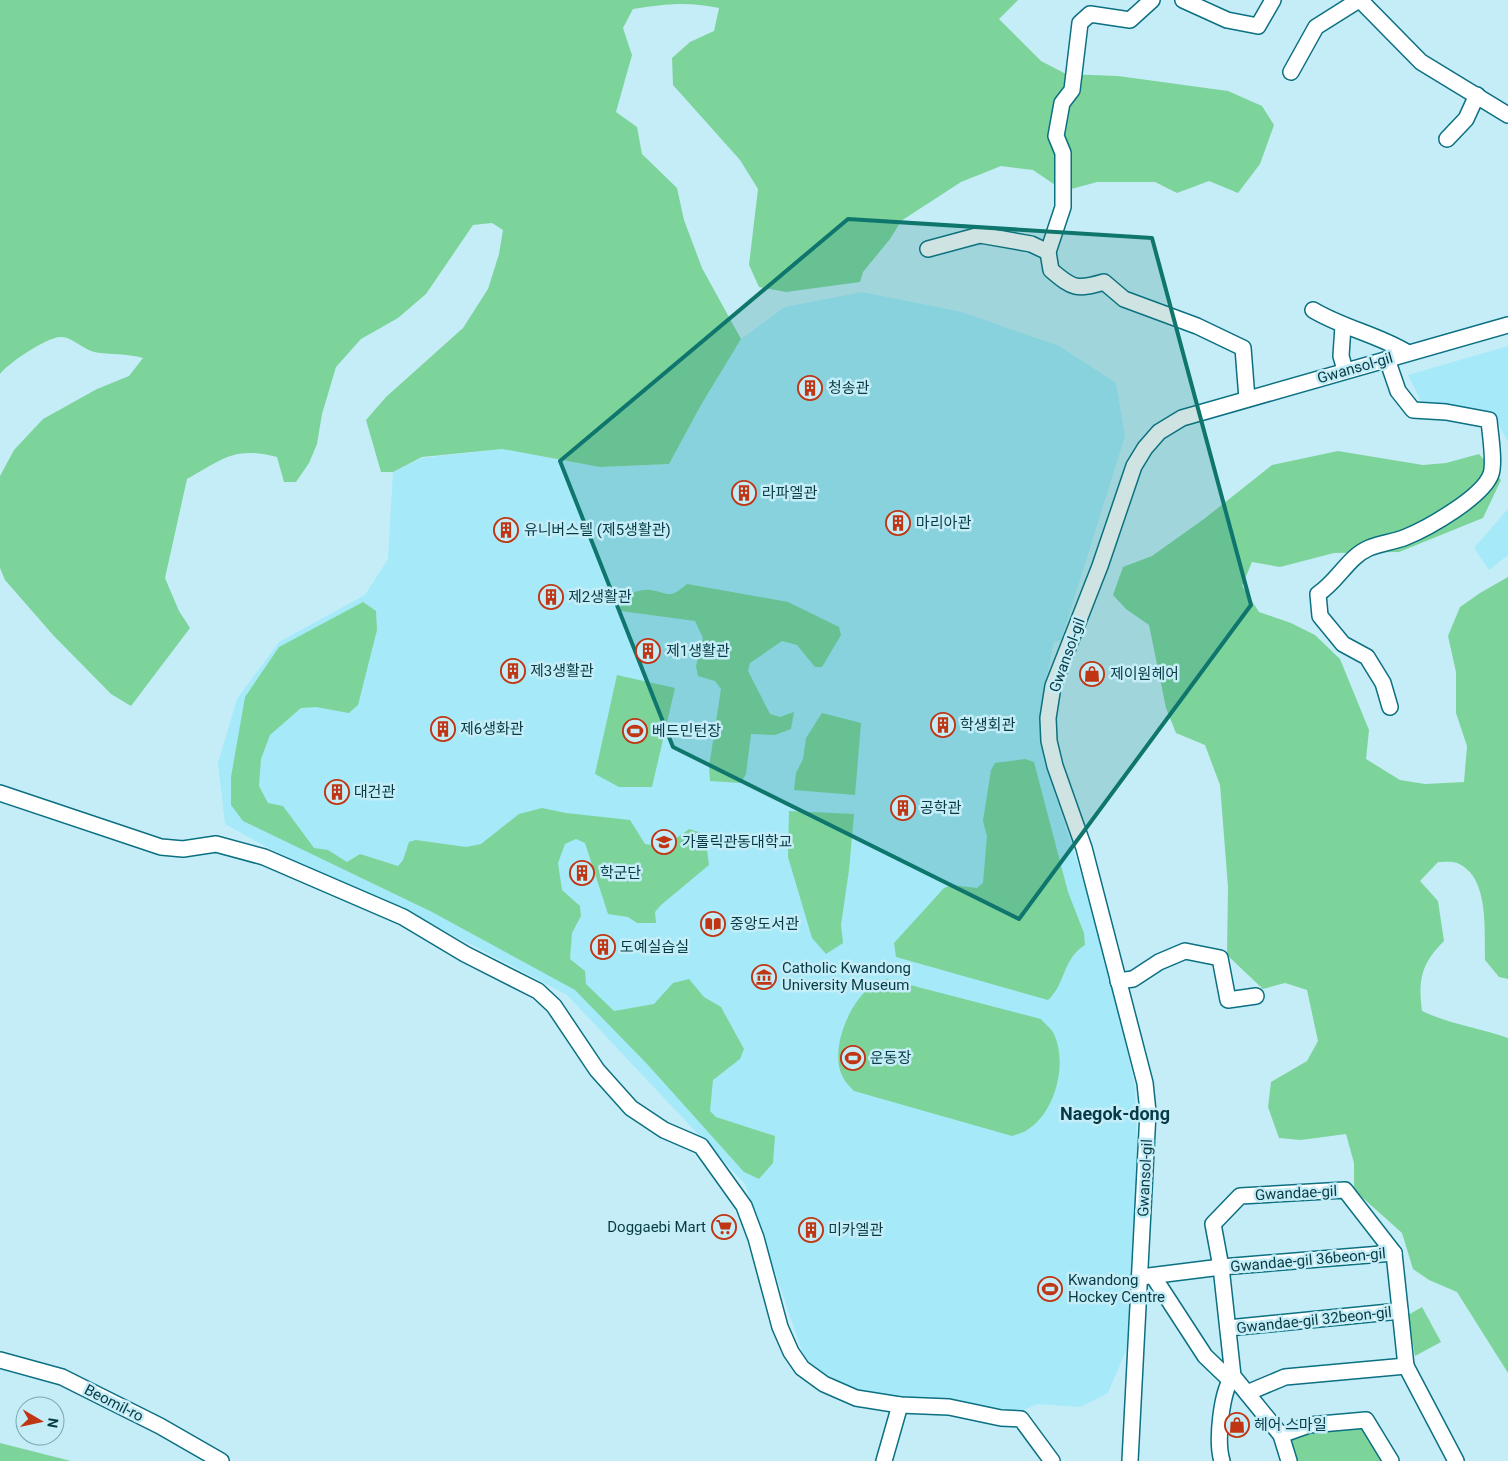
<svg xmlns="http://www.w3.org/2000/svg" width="1508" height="1461" font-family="Roboto,'Noto Sans KR',sans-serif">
<rect width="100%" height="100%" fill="#c5edf7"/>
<g fill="#a6e9f9">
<path d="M862,292L962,312L1059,346L1116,383L1125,436L1061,640L1054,642L1044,691L1043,757L1103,942L1135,1086L1138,1173L1127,1348L1108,1393L1080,1407L1038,1404L1014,1414L997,1415L972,1404L918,1401L860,1392L824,1373L804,1357L745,1184L567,995L386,900L290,860L225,824L218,763L237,699L279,642L365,595L388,559L393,472L422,458L502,449L600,467L669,464L701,405L741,339L785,307Z"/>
<path d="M1508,346V442L1492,412L1421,401L1408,375Z"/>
<path d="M1508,509V555L1489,570L1474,548Z"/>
</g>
<g fill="#7dd49b">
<path d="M0,0H1018L999,19L1041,61L1066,74L1118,76L1228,91L1262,106L1274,125L1260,164L1238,193L1209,181L1177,193L1155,182H1097L1064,191L1033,170L1001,166L961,182L901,221L890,239L863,272L860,282L786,292L759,287L749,265L758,189L740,160L673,85L672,58L690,42L714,31L719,8C687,1 664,4 633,9L623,28L632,55L616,112L637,127L642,154L677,188L684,220L702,268L741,339L701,405L669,464L600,467L502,449L422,457L393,472H381L366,420L386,397L463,328L488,289L499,254L503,230L492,223L473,225L426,294L398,318L361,339L336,367L322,414L317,444L309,463L296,482H284L277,457C234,446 223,459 187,479L165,578L179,611L190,628L131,706L111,694L53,635L5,580L0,568V476L14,450L43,419L97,389L129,376L143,358C127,353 110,355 94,352C83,349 73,338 62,337C49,335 7,364 0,374Z"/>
<path d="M1338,451L1423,465L1446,463L1479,454L1501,480L1483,518L1399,552L1334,553L1280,567L1252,562L1242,586L1259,612L1291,623L1315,635L1340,659L1369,730L1366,759L1400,780L1425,784L1464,782L1467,746L1456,713V672L1448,636L1460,607L1480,593L1508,577V979L1499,977L1485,960C1484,932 1490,876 1457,863C1452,861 1443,862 1438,862L1420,881L1438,901L1444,941C1421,964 1418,980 1422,1011C1449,1024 1480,1028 1508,1038V1373L1457,1292L1429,1280L1413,1269L1402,1233L1354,1190V1163L1346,1134L1301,1140L1279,1138L1268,1107L1271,1082L1307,1061L1318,1041L1307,990L1285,983L1263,989L1227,955L1228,887L1220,785L1205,745L1176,733L1166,708L1149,625L1126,609L1113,595L1123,567L1152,556L1204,519L1272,465Z"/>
<path d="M687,584L788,602L839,627L841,635L822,667H815L797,645L782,641L750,663L748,671L770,714L780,717L794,712L791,729L775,735L751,734L746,774L741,783L710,781L709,767L721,689L715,681L698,676L696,666L703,638L695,621L621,611L620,608L626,594C633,593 643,589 650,590C671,593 668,600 687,584Z"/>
<path d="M363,602L376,611L377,630L358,705L349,713L316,707L301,708L270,735L261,759L259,786L268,803L283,806L314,848L328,850L347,862L360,854L398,866L403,860L409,842L416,840L466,847L481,844L519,814L542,808L566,813L630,820L645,844C666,848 673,841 689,829L705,834L709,865L661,905L655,912L656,923H637L628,917L608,914L585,843L576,839L565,844L558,863L562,890L580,906L581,916L572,933L570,959L585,971L586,984L614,1011L654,1004L673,983L689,979L704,997L721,1007L744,1049L740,1059L713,1080L710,1111L716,1117L775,1136L773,1163L759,1179L744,1172L648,1065L575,990L432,912L243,821L231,805V777L245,697L279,647Z"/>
<path d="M617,675L675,688L652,787H619L595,774Z"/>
<path d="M822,713L861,723L855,795L794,790L796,773L803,759L806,738Z"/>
<path d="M1025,759L1034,762L1068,892L1084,933L1085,945C1062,959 1066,984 1048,1000L896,957L894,943L944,888L952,885L977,888L983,883L987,836L983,821L991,770L995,763Z"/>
<path d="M789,811L854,814L849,870L841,925L843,943L826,954L812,938L788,857Z"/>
<path d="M887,979L1041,1019C1045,1024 1052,1029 1054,1034C1068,1064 1055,1113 1027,1130C1023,1133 1017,1134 1012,1136L854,1091C850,1087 846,1083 844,1079C828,1054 848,1005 869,988C874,984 881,982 887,979Z"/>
<path d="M1422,1307L1441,1342L1415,1356L1408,1315Z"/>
<path d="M1366,1420L1391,1461H1289L1281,1435Z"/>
<path d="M0,1443L71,1461H0Z"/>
</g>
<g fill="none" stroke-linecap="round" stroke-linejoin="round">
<defs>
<g id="minor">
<path d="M1183,0L1227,20L1258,26L1273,0"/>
<path d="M1360,0L1421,62L1508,115"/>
<path d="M1291,72L1316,27L1359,0"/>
<path d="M1447,139L1466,119L1477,95"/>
<path d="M928,249L980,235L1031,244L1048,252L1051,270C1073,289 1077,290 1104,282L1124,299L1197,326L1243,348L1247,399"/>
<path d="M1048,252L1063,207V153L1056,136L1062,103L1072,90L1080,23L1090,14L1130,20L1152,0"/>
<path d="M1313,310C1345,329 1377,334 1408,353"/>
<path d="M1343,326L1341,356L1345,370"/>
<path d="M1387,359L1398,391L1413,410L1446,412L1489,420C1490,433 1495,462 1491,474C1483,497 1428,528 1406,537C1394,542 1381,543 1369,548C1348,557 1338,581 1318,594L1320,616L1343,644L1367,657L1383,683L1390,707"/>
<path d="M0,793L161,847L183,849L216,844L264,857L403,917L465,954L538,991L554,1006L597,1070L631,1108L664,1130L701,1146L744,1206L756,1238L780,1327L791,1352L802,1368L824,1384L856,1398L900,1405L949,1407L1001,1418L1021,1419L1052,1461"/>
<path d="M1118,981L1133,979L1159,962L1185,951L1220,958L1228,1000L1256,996"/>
<path d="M1153,1276L1205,1356L1230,1380"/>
<path d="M1141,1277L1221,1267L1394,1253"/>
<path d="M1228,1328L1400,1311"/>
<path d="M0,1360L62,1377L160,1426L221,1461"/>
<path d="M1247,1393L1285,1377L1406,1366"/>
<path d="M1281,1435L1309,1425L1366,1420L1391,1461"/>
<path d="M884,1461L900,1405"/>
<path d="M1130,1461L1148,1112L1145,1083L1084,848L1055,766L1049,741L1048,718L1053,686L1100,566L1134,466L1145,448L1159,432L1182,418L1508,325"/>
<path d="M1222,1461C1216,1442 1221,1392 1233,1376"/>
<path d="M1289,1461L1281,1435L1233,1376L1221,1267L1213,1224L1240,1196L1345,1190L1394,1253L1406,1366L1456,1461"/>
</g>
</defs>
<use href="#minor" stroke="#0b7082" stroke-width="18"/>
<use href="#minor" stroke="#fff" stroke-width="15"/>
</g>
<path fill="#0f766e" fill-opacity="0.2" stroke="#0f766e" stroke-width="4" stroke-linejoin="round" d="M848,219L1152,238L1251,605L1019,919L673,747L560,461Z"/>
<defs>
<symbol id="building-ring" viewBox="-11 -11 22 22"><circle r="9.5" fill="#c5edf7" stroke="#c03614" stroke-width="1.5"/><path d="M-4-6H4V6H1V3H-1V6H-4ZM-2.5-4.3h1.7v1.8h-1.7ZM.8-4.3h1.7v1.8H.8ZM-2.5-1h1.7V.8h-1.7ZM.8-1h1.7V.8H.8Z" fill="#c03614"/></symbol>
<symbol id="shop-ring" viewBox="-11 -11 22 22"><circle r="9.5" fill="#c5edf7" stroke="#c03614" stroke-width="1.5"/><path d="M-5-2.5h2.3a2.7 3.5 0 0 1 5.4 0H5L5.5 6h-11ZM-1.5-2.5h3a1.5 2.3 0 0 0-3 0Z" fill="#c03614"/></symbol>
<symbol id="stadium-ring" viewBox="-11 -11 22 22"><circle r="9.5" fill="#c5edf7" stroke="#c03614" stroke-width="1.5"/><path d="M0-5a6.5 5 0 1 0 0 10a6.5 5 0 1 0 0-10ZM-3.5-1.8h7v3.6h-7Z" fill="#c03614"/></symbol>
<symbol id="university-ring" viewBox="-11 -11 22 22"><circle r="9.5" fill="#c5edf7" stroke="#c03614" stroke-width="1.5"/><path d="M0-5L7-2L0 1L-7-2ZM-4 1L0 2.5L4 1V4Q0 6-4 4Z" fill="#c03614"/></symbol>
<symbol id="library-ring" viewBox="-11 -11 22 22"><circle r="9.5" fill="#c5edf7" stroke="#c03614" stroke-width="1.5"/><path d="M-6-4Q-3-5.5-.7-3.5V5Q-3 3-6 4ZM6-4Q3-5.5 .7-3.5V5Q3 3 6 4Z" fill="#c03614"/></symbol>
<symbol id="museum-ring" viewBox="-11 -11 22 22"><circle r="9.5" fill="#c5edf7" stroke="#c03614" stroke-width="1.5"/><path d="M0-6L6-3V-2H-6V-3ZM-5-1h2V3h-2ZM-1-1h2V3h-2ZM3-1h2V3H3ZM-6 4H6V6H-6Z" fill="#c03614"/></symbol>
<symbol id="supermarket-ring" viewBox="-11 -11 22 22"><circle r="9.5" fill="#c5edf7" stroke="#c03614" stroke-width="1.5"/><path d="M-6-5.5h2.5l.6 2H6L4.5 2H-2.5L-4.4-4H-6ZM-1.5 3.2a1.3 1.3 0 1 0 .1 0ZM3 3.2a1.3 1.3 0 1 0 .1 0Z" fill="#c03614"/></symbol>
</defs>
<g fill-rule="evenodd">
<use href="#building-ring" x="796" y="374" width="28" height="28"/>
<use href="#building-ring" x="730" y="479" width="28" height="28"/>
<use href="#building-ring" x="884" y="509" width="28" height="28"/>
<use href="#building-ring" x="492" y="516" width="28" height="28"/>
<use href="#building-ring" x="537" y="583" width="28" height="28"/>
<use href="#building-ring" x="634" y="637" width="28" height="28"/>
<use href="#building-ring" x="499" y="657" width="28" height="28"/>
<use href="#shop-ring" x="1078" y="660" width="28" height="28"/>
<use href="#building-ring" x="929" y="711" width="28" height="28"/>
<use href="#building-ring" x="429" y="715" width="28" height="28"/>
<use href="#stadium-ring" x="621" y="717" width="28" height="28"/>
<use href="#building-ring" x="323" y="778" width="28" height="28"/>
<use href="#building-ring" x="889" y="794" width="28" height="28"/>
<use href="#university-ring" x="650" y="828" width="28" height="28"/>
<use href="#building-ring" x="568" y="859" width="28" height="28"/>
<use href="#library-ring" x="699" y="910" width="28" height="28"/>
<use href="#building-ring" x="589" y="933" width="28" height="28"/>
<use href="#museum-ring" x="750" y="963" width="28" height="28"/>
<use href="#stadium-ring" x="839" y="1044" width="28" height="28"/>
<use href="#supermarket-ring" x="710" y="1213" width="28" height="28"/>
<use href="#building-ring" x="797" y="1216" width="28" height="28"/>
<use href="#stadium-ring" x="1036" y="1275" width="28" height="28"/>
<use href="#shop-ring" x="1223" y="1411" width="28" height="28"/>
</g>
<g text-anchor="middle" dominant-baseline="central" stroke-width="5" stroke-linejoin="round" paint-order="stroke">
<g font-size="15" fill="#063b45" stroke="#c5edf7">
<text transform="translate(1355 368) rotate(-16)">Gwansol-gil</text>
<text transform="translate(1067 655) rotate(-70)">Gwansol-gil</text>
<text transform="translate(1145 1178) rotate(-87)">Gwansol-gil</text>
<text transform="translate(1296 1193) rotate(-3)">Gwandae-gil</text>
<text transform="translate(1308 1260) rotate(-5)">Gwandae-gil 36beon-gil</text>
<text transform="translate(1314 1320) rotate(-6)">Gwandae-gil 32beon-gil</text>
<text transform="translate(114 1403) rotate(27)">Beomil-ro</text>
</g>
<g font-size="15" fill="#063b45" stroke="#c5edf7" text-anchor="start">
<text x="828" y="388">청송관</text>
<text x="762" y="493">라파엘관</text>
<text x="916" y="523">마리아관</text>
<text x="524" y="530">유니버스텔 (제5생활관)</text>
<text x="568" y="597">제2생활관</text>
<text x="666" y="651">제1생활관</text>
<text x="530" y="671">제3생활관</text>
<text x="1110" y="674">제이원헤어</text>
<text x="960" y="725">학생회관</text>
<text x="460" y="729">제6생화관</text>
<text x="652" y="731">베드민턴장</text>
<text x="354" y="792">대건관</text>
<text x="920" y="808">공학관</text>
<text x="682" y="842">가톨릭관동대학교</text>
<text x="600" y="873">학군단</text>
<text x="730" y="924">중앙도서관</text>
<text x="620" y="947">도예실습실</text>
<text x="782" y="968">Catholic Kwandong<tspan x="782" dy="17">University Museum</tspan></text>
<text x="870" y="1058">운동장</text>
<text x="706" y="1227" text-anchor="end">Doggaebi Mart</text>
<text x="828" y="1230">미카엘관</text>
<text x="1068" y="1280">Kwandong<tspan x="1068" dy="17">Hockey Centre</tspan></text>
<text x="1254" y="1425">헤어 스마일</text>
</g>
<g font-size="18" font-weight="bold" fill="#063b45" stroke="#c5edf7">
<text x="1115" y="1113">Naegok-dong</text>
</g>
</g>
<g transform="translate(40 1421) rotate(99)"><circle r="24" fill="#c5edf7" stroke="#79a6b0"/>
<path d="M0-4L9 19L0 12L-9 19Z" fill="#c03614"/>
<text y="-8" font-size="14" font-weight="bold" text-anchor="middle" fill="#063b45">N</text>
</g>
</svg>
